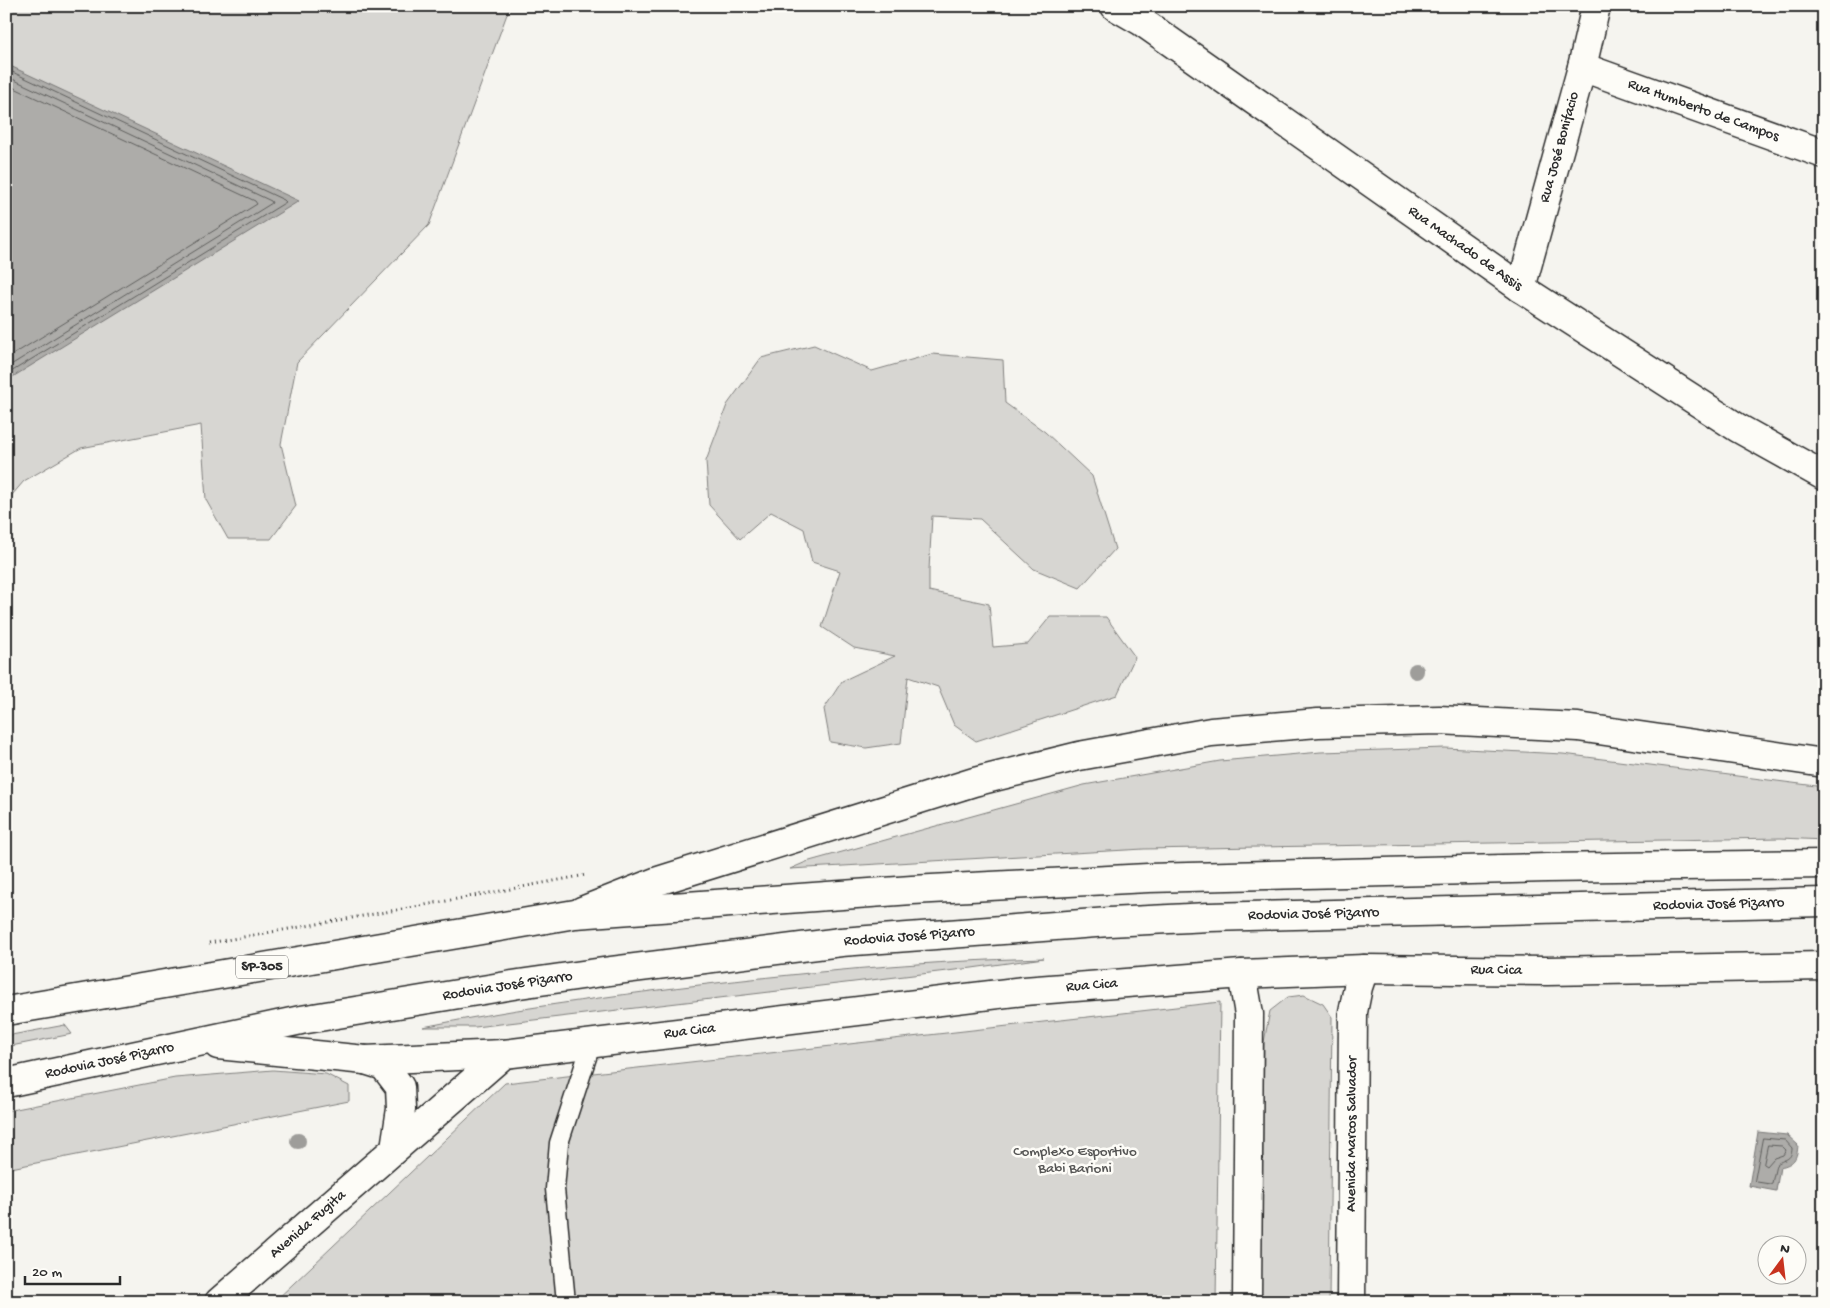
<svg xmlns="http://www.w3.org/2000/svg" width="1830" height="1308" font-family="'Gochi Hand',sans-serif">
<rect width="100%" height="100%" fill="#f5f4ef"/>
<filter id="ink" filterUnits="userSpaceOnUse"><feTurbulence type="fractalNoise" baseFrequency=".02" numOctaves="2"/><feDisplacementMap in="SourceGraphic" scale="10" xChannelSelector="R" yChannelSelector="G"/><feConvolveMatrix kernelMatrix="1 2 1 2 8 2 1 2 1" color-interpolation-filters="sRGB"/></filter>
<g filter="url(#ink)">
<g fill="#d7d6d2" stroke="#81807e">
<path d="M6,6H510L429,225L297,362L281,444L296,506L271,539H228L206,500L201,425L81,448L24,481L6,502Z"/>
<path d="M814,345L872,371L932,354L1003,360L1005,403L1045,432L1092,476L1115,549L1080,588L1034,569L980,519L932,516L929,570V591L989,604L993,647L1028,644L1050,617H1106L1135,657L1117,695L976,741L954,725L938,687L908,677L901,743L866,748L830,742L824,709L842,681L895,656L854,648L822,627L840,571L812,562L804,529L771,512L740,539L709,505L706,461L727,405L761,358Z"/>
<path d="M1445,748L1563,754L1824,787V840L1781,838L1144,849L790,869L806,862L1084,785L1220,761L1321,752Z"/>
<path d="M1044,958L972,968L475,1027H423C506,1010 590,999 674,988C797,973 920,961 1044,958Z"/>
<path d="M1304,995L1323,1004L1332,1017L1329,1302H1261L1264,1042L1270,1011L1288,997Z"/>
<path d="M1220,1002L1216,1302H274L505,1083Z"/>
<path d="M65,1025L72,1034L6,1047V1036Z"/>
<path d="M273,1070L326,1074L349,1086V1101L6,1169V1111L175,1078Z"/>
</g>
<g fill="#adaca9" stroke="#797877">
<path d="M6,64L299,201L6,381Z"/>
<path d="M1758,1132L1787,1135L1798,1145C1797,1159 1794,1164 1780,1167L1776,1191L1749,1186Z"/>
</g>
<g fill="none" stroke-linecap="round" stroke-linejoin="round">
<g stroke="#5f5f5d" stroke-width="1">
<path d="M6,69L284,200L286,202L6,375"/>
<path d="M6,76L271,201L272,203L6,368"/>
<path d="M6,84L255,201L257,204L6,359"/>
<path d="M1763,1138L1785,1140L1792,1148C1792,1162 1783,1158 1776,1165L1772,1183L1770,1184L1757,1182L1755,1180Z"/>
<path d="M1768,1145L1782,1146L1786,1150L1783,1155L1774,1158L1767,1166L1764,1164Z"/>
</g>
<defs>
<path id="lane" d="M566,1302L555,1189L559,1143L591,1045"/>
<g id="street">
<path id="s1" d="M1115,6L1141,21L1521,288L1738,428L1824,476"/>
<path id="s2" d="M1582,67L1824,154"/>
<path id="s3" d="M1521,288L1582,67L1596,6"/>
<path d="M365,1060L384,1066L400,1087L401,1109L395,1148"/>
<path id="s4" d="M219,1302L504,1054"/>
</g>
<g id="secondary">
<path d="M582,911L658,881L974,782L1079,756L1211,732L1318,723L1439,720L1578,727L1824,763"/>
<path d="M1242,974L1249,1014L1247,1302"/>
<path id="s5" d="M365,1060L504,1054L1024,991L1242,974L1364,969L1547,971L1824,966"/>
<path id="s6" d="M1351,1302L1353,1012L1358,987L1364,969"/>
</g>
<g id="primary">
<path d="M6,1011L575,914L912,890L1148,878L1547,868L1824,864"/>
<path d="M218,1045L365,1060"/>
<path id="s7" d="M6,1083L301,1020L519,984L610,971L841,942L1109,922L1209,917L1824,902"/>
</g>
</defs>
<use href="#lane" stroke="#2b2b2b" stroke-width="21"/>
<use href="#street" stroke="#2b2b2b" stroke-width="31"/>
<use href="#secondary" stroke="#2b2b2b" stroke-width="31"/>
<use href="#primary" stroke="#2b2b2b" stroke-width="31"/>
<path stroke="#2b2b2b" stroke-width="3" stroke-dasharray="1 4" stroke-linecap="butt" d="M209,943L414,907L586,875"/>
<use href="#lane" stroke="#fdfcf7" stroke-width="18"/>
<use href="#street" stroke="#fdfcf7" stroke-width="28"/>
<use href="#secondary" stroke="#fdfcf7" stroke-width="28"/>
<use href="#primary" stroke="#fdfcf7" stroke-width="28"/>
</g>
<g fill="#9e9d9a">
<circle cx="1416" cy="671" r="8"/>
<circle cx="298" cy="1141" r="8"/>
</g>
</g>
<g text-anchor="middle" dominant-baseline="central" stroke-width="5" stroke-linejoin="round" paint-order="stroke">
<rect fill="#fdfcf7" stroke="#6a6a68" stroke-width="1" x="236" y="955.5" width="52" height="23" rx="4"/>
<g font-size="14" font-weight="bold" fill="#2b2b2b">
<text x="262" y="967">SP-305</text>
</g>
<g font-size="15" fill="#2b2b2b" stroke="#fdfcf7">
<text stroke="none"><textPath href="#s2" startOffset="129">Rua Humberto de Campos</textPath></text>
<text stroke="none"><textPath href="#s3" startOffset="146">Rua José Bonifacio</textPath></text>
<text stroke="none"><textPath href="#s1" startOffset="426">Rua Machado de Assis</textPath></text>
<text stroke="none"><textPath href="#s7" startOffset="1726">Rodovia José Pizarro</textPath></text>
<text stroke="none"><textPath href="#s7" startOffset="1321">Rodovia José Pizarro</textPath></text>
<text stroke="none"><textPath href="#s7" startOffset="916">Rodovia José Pizarro</textPath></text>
<text stroke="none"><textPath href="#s5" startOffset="1136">Rua Cica</textPath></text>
<text stroke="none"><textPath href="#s7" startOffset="511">Rodovia José Pizarro</textPath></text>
<text stroke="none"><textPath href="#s5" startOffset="731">Rua Cica</textPath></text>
<text stroke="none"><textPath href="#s5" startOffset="326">Rua Cica</textPath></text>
<text stroke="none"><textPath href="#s7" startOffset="106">Rodovia José Pizarro</textPath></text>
<text stroke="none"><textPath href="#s6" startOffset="168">Avenida Marcos Salvador</textPath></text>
<text stroke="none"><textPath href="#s4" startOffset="118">Avenida Fugita</textPath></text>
</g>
<g font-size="15" fill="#565655" stroke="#fdfcf7">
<text x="1075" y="1152">Complexo Esportivo<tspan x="1075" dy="17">Babi Barioni</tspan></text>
</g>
</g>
<rect width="1830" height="1308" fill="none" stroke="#fdfcf7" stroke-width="25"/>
<rect x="12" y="12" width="1805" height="1283" fill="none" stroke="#2b2b2b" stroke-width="2" filter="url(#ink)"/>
<g transform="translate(1782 1260) rotate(15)"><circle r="24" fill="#fdfcf7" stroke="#a9a8a5"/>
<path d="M0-4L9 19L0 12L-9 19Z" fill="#c8321e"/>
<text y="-8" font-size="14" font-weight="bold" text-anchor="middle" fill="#2b2b2b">N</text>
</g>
<path d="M25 1276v8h95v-8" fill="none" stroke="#2b2b2b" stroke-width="2.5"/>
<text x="32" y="1276" font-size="15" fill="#2b2b2b" stroke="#fdfcf7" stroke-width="4" paint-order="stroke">20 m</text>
</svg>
